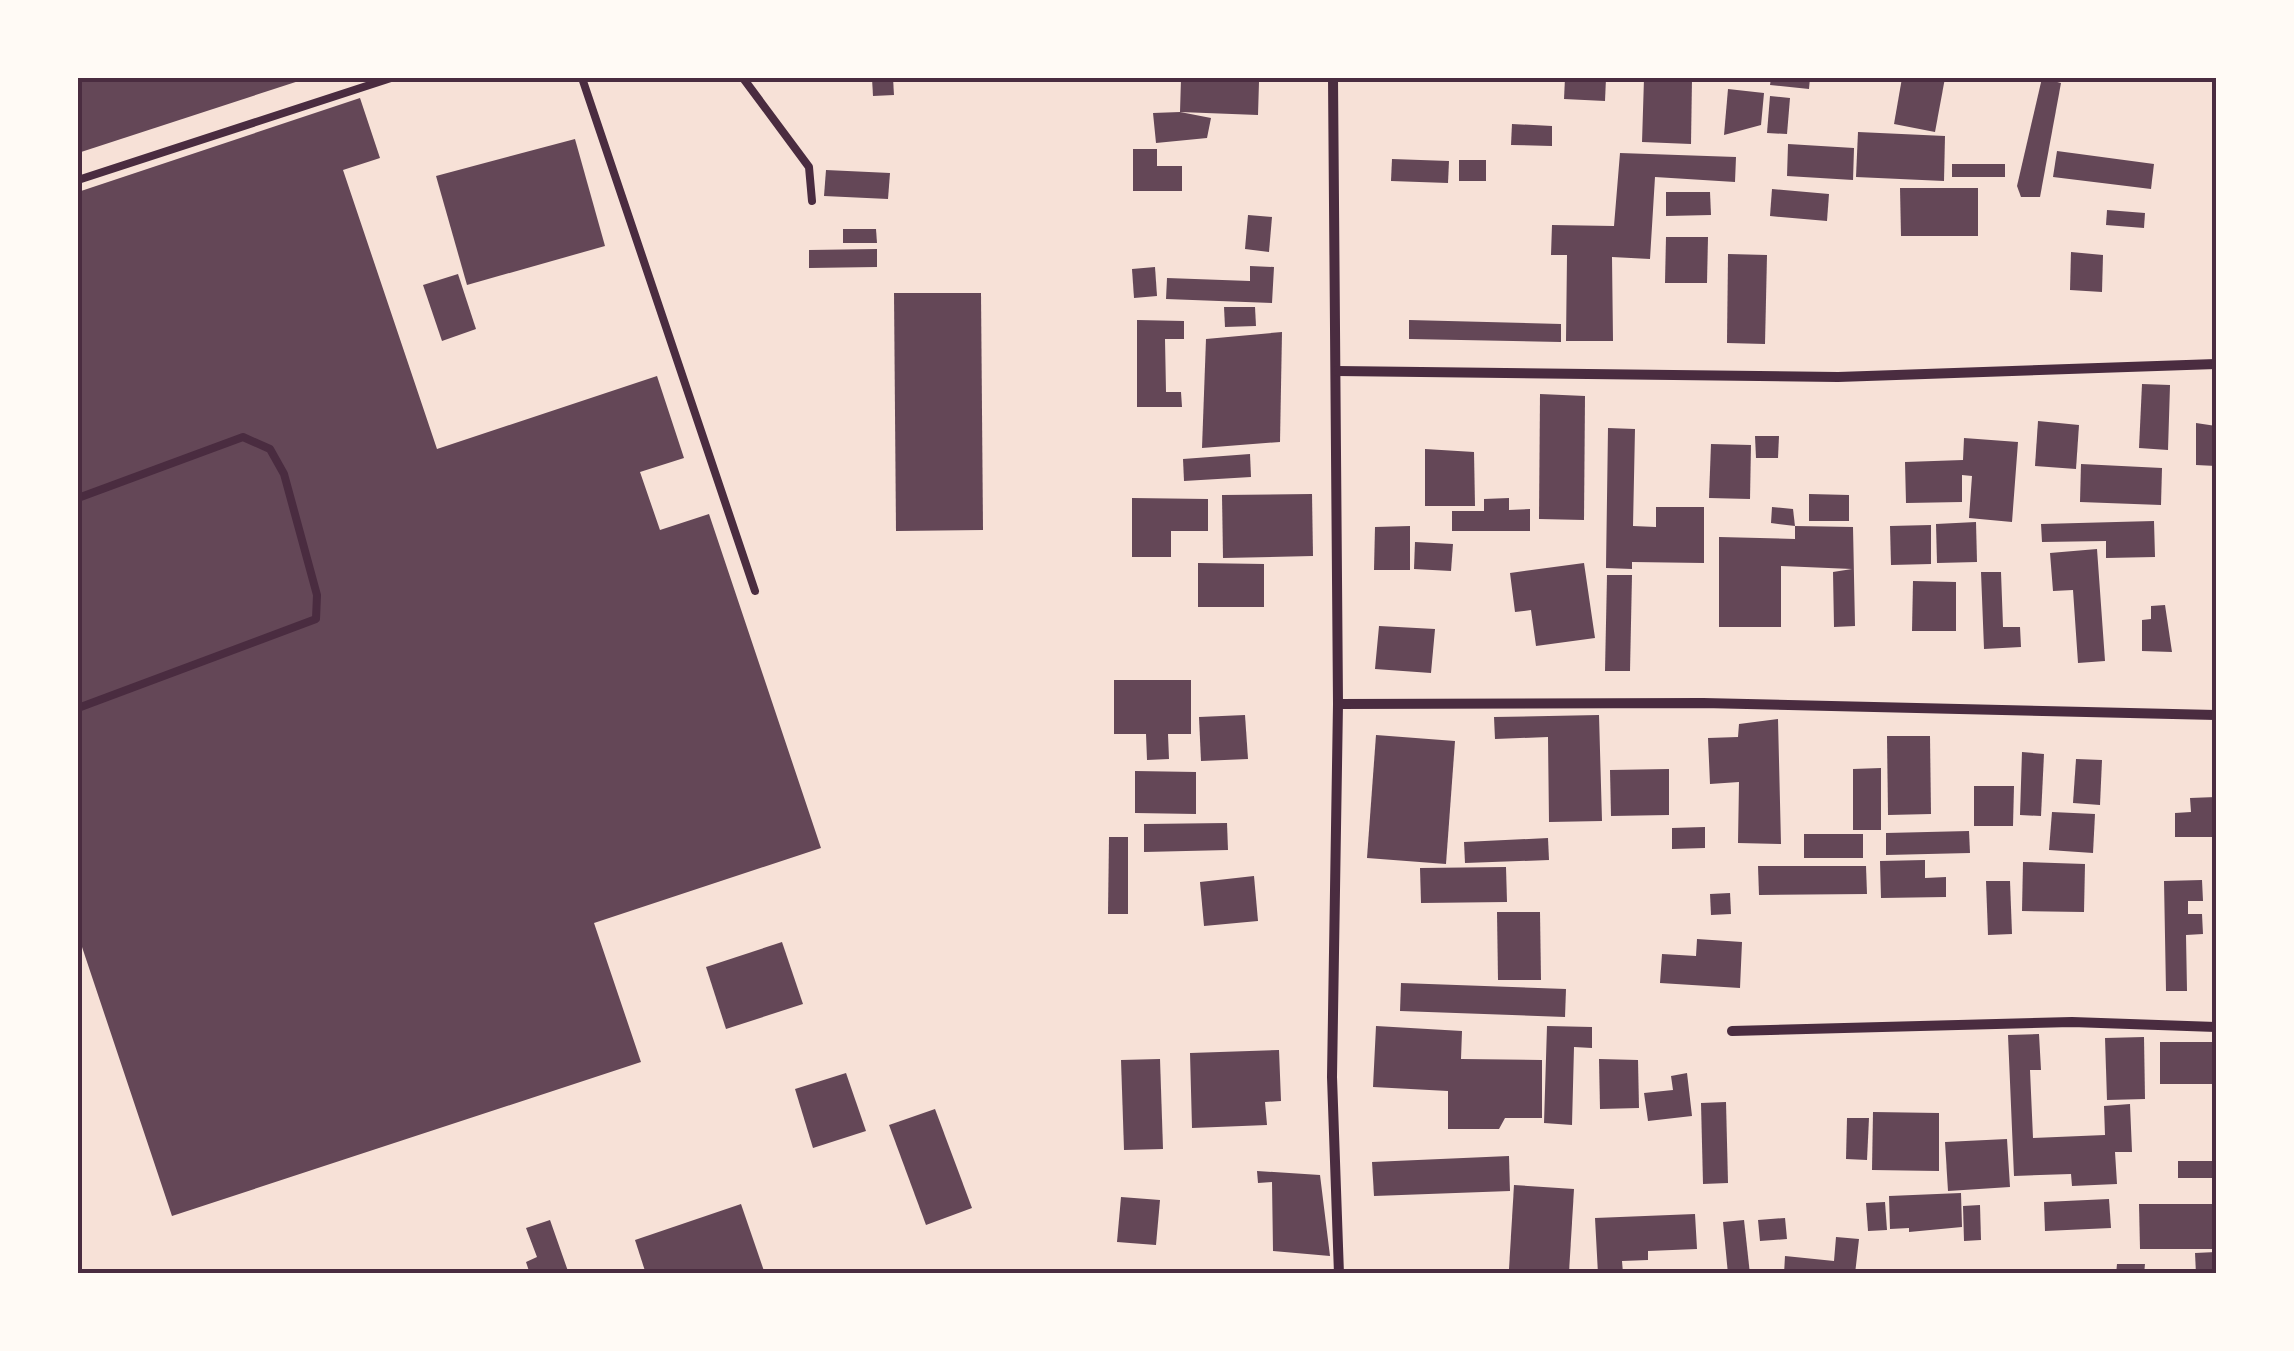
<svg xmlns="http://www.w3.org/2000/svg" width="2294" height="1351" font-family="'Fira Sans Condensed',sans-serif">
<rect width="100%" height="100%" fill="#f7e1d7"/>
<!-- building -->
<g fill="#644757">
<polygon points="78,78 308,78 78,153"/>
<polygon points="872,78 893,78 894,95 873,96"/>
<polygon points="1565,78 1606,78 1605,101 1564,99"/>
<polygon points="1644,78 1692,78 1691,144 1642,142"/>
<polygon points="1771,78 1810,78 1809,89 1770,85"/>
<polygon points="1902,78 1945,78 1935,132 1894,124"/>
<polygon points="2042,78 2061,83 2040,197 2021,197 2017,186"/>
<polygon points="1181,79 1259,82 1258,115 1180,112 1211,118 1207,138 1156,143 1153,113 1180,112"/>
<polygon points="1728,89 1764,93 1761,125 1724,135"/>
<polygon points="1770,96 1790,98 1787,134 1767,133"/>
<polygon points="360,98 380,158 343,170 437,449 657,376 684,458 640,472 660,530 709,514 821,848 594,923 641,1062 172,1216 78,935 78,192"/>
<polygon points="1512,124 1552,126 1552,146 1511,145"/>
<polygon points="1858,132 1945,136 1944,181 1856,177"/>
<polygon points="575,139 605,246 467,285 436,176"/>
<polygon points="1788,144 1854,148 1853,180 1787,176"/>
<polygon points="1133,149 1157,149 1157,166 1182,166 1182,191 1133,191"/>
<polygon points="2057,151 2154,164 2151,189 2053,177"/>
<polygon points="1620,153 1736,157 1735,182 1655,177 1650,259 1612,257 1613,341 1566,341 1567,255 1551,255 1552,225 1614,226"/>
<polygon points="1392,159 1449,161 1448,183 1391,181"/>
<rect x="1459" y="160" width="27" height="21"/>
<rect x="1952" y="164" width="53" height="13"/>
<polygon points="826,170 890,173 888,199 824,196"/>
<polygon points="1900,188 1978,188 1978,236 1901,236"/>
<polygon points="1772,189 1829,194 1827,221 1770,216"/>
<polygon points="1666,192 1710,192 1711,215 1666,216"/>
<polygon points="2107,210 2145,213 2144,228 2106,225"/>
<polygon points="1248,215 1272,217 1269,252 1245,249"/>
<polygon points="843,229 876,229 877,243 843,243"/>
<polygon points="1666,237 1708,237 1707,283 1665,283"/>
<polygon points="877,249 877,267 809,268 809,250"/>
<polygon points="2071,252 2103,255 2102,292 2070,290"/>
<polygon points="1728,254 1767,255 1765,344 1727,343"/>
<polygon points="1250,266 1274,267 1272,303 1166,299 1167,278 1250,281"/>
<polygon points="1155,267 1157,296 1134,298 1132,269"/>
<polygon points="458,274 476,329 442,341 423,285"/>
<polygon points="894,293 981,293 983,530 896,531"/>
<polygon points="1224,307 1255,307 1256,326 1225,327"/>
<polygon points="1137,320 1184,321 1184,339 1165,339 1166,392 1181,392 1182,407 1137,407"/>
<polygon points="1409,320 1561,324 1561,342 1409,339"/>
<polygon points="1282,332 1280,442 1202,448 1206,339"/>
<polygon points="2142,384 2170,385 2168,450 2139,448"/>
<polygon points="1540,394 1585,396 1584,520 1539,519"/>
<polygon points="2038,421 2079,425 2076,469 2035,466"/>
<polygon points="2196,423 2216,426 2216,466 2196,465"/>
<polygon points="1608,428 1635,429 1633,526 1656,527 1656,507 1704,507 1704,563 1632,562 1632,569 1606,568"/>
<polygon points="1755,436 1779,436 1778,458 1756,458"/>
<polygon points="1964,438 2018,442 2012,522 1969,518 1972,476 1962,475 1962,502 1906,503 1905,462 1963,460"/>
<polygon points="1711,444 1751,445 1750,499 1709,498"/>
<polygon points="1425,449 1474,452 1475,506 1425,506"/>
<polygon points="1250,454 1251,477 1184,481 1183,459"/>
<polygon points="2081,464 2162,468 2161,505 2080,502"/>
<polygon points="1312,494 1313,556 1223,558 1222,495"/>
<polygon points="1809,494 1849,495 1849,521 1809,521"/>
<polygon points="1132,498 1208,499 1208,531 1171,531 1171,557 1132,557"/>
<polygon points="1509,498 1509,510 1530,509 1530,531 1452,531 1452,511 1484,511 1484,499"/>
<polygon points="1772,507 1793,509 1795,526 1771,523"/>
<polygon points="2154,521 2155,557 2106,558 2106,541 2042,542 2041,524"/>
<polygon points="1976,522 1977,562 1937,563 1936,524"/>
<polygon points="1931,525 1931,564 1891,565 1890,526"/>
<polygon points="1410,526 1410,570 1374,570 1375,527"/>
<polygon points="1795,526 1853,527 1855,626 1834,627 1833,572 1852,569 1781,566 1781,627 1719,627 1719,537 1795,539"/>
<polygon points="1415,542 1453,544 1451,571 1414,569"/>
<polygon points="2097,549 2105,661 2078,663 2073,590 2053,591 2050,553"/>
<polygon points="1198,563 1264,564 1264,607 1198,607"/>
<polygon points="1584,563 1595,638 1536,646 1531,610 1515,612 1510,573"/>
<polygon points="1981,572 2001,572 2003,627 2020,627 2021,647 1984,649"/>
<polygon points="1607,575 1632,575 1630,671 1605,671"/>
<polygon points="1913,581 1956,582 1956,631 1912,631"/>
<polygon points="2165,605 2172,652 2142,651 2142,620 2151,619 2151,606"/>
<polygon points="1379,626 1435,629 1431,673 1375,669"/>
<polygon points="1114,680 1191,680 1191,734 1168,734 1169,759 1147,760 1146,734 1114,734"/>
<polygon points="1245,715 1248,759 1201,761 1199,717"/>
<polygon points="1599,715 1602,821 1549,822 1548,737 1495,739 1494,717"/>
<polygon points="1778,719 1781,844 1738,843 1739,782 1710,784 1708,738 1738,737 1739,724"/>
<polygon points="1376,735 1455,741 1446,864 1367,858"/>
<polygon points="1887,736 1930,736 1931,814 1888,815"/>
<polygon points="2022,752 2044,754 2041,816 2020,815"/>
<polygon points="2076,759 2102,760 2100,805 2073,803"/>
<polygon points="1881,768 1881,830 1853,830 1853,769"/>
<polygon points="1669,769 1669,815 1611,816 1610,770"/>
<polygon points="1135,771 1196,772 1196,814 1135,813"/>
<polygon points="1974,786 2014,786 2013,826 1974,826"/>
<polygon points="2216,797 2216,837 2175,837 2175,813 2191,812 2190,798"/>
<polygon points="2052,812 2095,814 2093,853 2049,850"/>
<polygon points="1227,823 1228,850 1144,852 1144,824"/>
<polygon points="1705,827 1705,848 1672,849 1672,828"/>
<polygon points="1969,831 1970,853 1886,855 1886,833"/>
<rect x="1804" y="834" width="59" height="24"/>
<polygon points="1109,837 1128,837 1128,914 1108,914"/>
<polygon points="1548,838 1549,860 1465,863 1464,842"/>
<polygon points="1925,860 1925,878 1946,877 1946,897 1881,898 1880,861"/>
<polygon points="2023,862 2085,864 2084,912 2022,911"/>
<polygon points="1758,866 1866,866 1867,894 1759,895"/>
<polygon points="1506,867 1507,902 1421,903 1420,868"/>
<polygon points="1254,876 1258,921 1204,926 1200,882"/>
<polygon points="2202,880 2203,901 2188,901 2188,914 2202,914 2203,934 2186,935 2187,991 2166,991 2164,881"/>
<polygon points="1986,881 2010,881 2012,934 1988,935"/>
<polygon points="1730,893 1731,914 1711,915 1710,894"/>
<polygon points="1497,912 1540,912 1541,980 1498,980"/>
<polygon points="1697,939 1742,942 1740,988 1660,983 1662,954 1696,956"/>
<polygon points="782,942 803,1004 726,1029 706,967"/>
<polygon points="1401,983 1566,989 1565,1017 1400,1011"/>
<polygon points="1376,1026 1462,1031 1461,1059 1542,1060 1542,1118 1505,1118 1499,1129 1448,1129 1448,1091 1373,1087"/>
<polygon points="1547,1026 1592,1027 1592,1048 1574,1047 1572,1125 1544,1123"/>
<polygon points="2039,1034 2041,1070 2030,1070 2033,1138 2105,1135 2104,1106 2130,1104 2132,1152 2115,1152 2117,1184 2072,1186 2071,1174 2014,1176 2008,1035"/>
<polygon points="2144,1037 2145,1099 2107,1100 2105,1038"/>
<polygon points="2160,1042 2216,1042 2215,1084 2160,1084"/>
<polygon points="1279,1050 1281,1101 1265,1102 1267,1125 1192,1128 1190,1053"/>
<polygon points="1160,1059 1163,1149 1124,1150 1121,1060"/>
<polygon points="1599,1059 1638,1060 1639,1108 1600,1109"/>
<polygon points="846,1073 866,1131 813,1148 795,1089"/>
<polygon points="1687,1073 1692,1116 1648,1121 1644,1093 1673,1090 1671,1076"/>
<polygon points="1726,1102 1728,1183 1703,1184 1701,1103"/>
<polygon points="935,1109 972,1208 926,1225 889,1125"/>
<polygon points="1873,1112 1939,1113 1939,1171 1872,1170"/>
<polygon points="1847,1118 1869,1118 1867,1160 1846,1159"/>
<polygon points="2007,1139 2010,1187 1948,1191 1945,1142"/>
<polygon points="1509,1156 1510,1191 1374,1196 1372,1162"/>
<rect x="2178" y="1161" width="38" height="17"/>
<polygon points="1257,1171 1320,1175 1330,1256 1273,1251 1272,1182 1258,1183"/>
<polygon points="1514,1185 1574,1189 1569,1273 1509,1269"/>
<polygon points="1961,1193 1962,1227 1909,1232 1909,1228 1890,1229 1889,1196"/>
<polygon points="1121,1197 1160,1200 1156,1245 1117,1242"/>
<polygon points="2109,1199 2111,1228 2045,1231 2044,1202"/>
<polygon points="1885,1202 1887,1230 1868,1231 1866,1203"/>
<polygon points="741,1204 765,1274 646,1274 635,1240"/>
<polygon points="2139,1204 2216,1204 2216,1249 2140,1249"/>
<polygon points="1980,1205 1981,1240 1964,1241 1963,1206"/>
<polygon points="1695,1214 1697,1249 1648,1251 1648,1260 1622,1261 1623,1273 1598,1274 1595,1218"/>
<polygon points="1785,1218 1787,1239 1760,1241 1758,1220"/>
<polygon points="550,1220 569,1274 530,1274 526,1262 537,1257 526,1228"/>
<polygon points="1744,1220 1750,1274 1728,1274 1723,1222"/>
<polygon points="1836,1237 1859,1239 1855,1274 1784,1274 1785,1256 1834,1261"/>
<polygon points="2216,1252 2216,1274 2196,1274 2195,1253"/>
<polygon points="2117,1264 2145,1264 2144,1274 2116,1274"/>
</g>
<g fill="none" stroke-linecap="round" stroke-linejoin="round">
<!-- service -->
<g stroke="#4a2c40" stroke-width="8">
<polyline points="582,78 755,591"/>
<polyline points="743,78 809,167 812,201"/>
<polyline points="78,180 391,78"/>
<polyline points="78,498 243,437 270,449 284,474 317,595 316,619 78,708"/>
</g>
<!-- minor -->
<g stroke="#4a2c40" stroke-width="10">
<polyline points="1333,78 1338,704 1332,1077 1339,1274"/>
<polyline points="1337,371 1838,377 2216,364"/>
<polyline points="1338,704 1703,703 2216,715"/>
<polyline points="1732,1031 2072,1022 2216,1027"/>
</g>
</g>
<!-- border -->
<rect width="2294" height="1351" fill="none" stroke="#fffaf5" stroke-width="160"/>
<rect x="80" y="80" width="2134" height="1191" fill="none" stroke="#4a2c40" stroke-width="4"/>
</svg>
